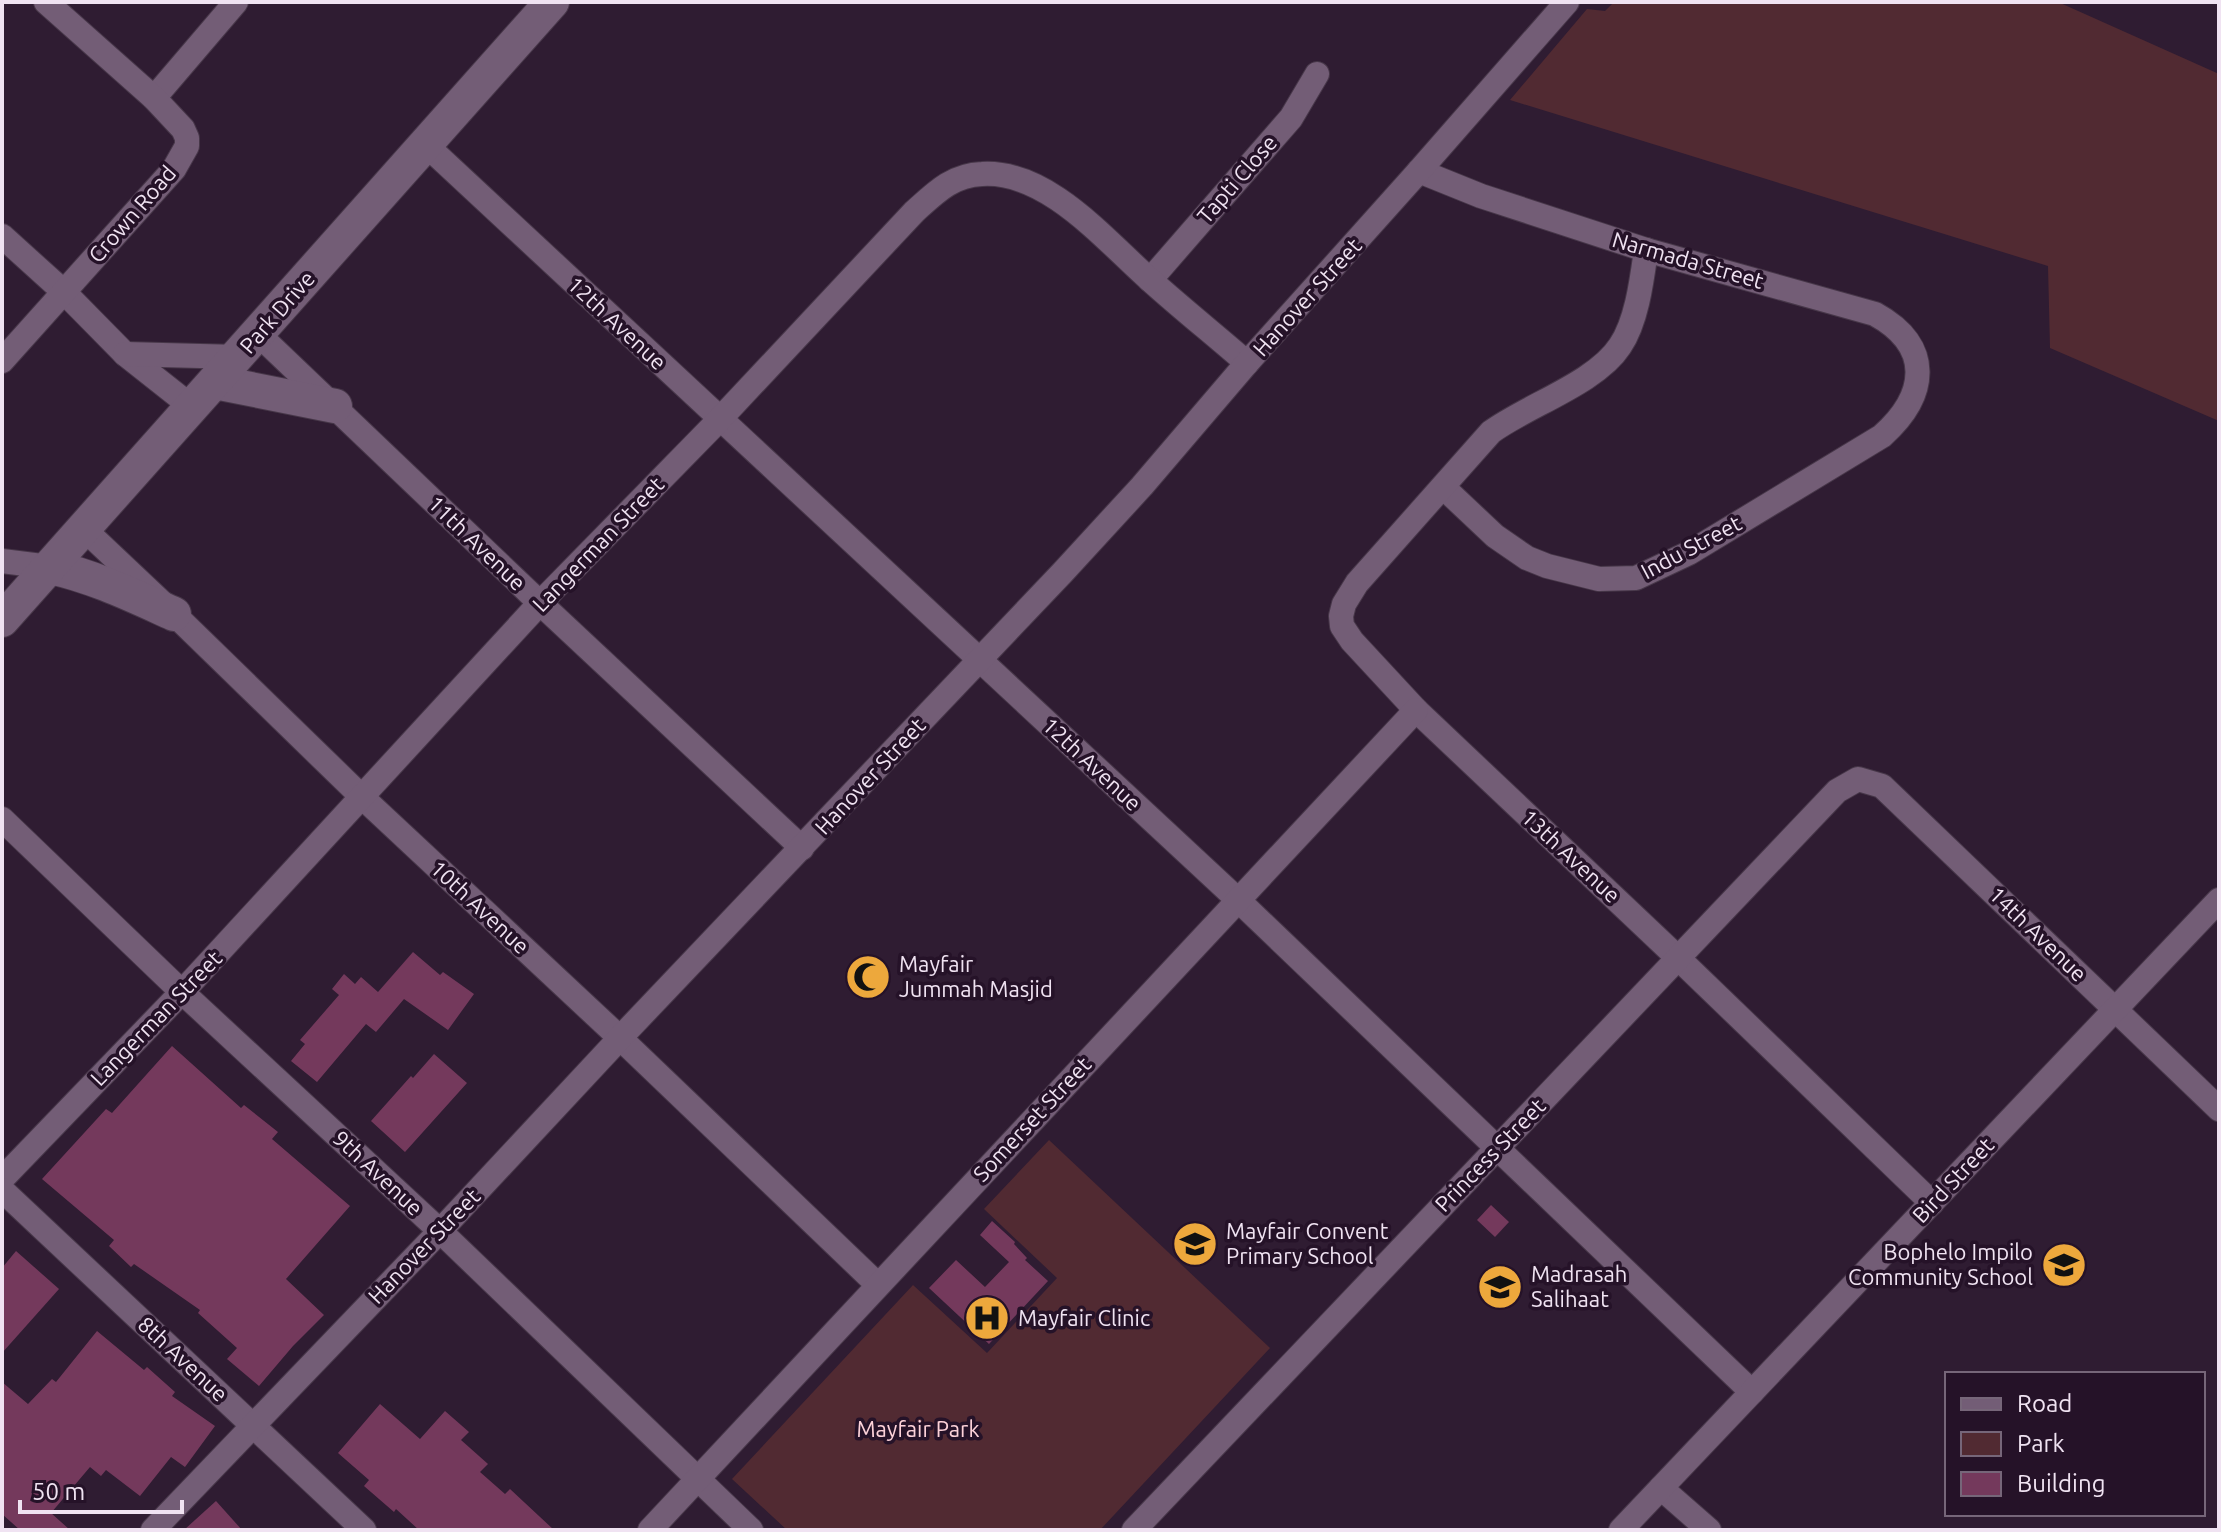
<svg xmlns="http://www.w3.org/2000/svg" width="2221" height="1532" font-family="Ubuntu,sans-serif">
<rect width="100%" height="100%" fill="#2f1c32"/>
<!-- green -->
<g fill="#512a32">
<polygon points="1614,2 2058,2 2219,74 2219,421 2050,348 2048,266 1510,100 1587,9 1605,11"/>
<polygon points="1049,1140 1270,1348 1100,1530 787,1530 732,1479 913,1285 987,1353 1057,1278 984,1209"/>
</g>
<!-- building -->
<g fill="#74395c">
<polygon points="413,952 440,975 443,972 474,994 448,1030 404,999 376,1032 366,1024 317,1082 291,1061 305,1044 300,1040 339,995 332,989 344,974 355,984 361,977 378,992"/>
<polygon points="172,1046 241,1108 244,1105 278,1132 272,1139 350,1206 286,1279 324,1315 293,1346 259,1386 227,1359 237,1348 198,1313 200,1310 134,1264 131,1267 109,1246 114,1240 42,1179 106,1109 112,1113"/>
<polygon points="434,1054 467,1083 405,1152 371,1121 411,1076 413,1078"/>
<polygon points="1491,1205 1509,1222 1495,1237 1477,1220"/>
<polygon points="992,1221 1015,1242 1014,1244 1027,1258 1025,1260 1048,1281 989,1344 929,1288 956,1260 985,1287 1009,1262 980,1235"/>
<polygon points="16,1251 59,1289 2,1353 2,1268"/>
<polygon points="97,1331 144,1370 147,1367 175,1392 172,1396 215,1426 185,1467 171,1457 140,1496 106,1470 101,1476 90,1467 51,1513 70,1530 20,1530 2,1514 2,1382 28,1404 52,1379 56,1382"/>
<polygon points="380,1404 420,1439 445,1411 469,1432 461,1440 488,1464 480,1472 505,1494 510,1489 554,1530 419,1530 396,1509 394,1512 364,1486 369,1480 338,1453"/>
<polygon points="216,1501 242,1530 184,1530"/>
</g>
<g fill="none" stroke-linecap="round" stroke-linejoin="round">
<!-- street casing -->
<g stroke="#473749" stroke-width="26">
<g id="street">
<polyline points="154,98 236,2"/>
<polyline points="425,144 1237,899 1752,1392"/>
<path d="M1419,171L1481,196L1646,250L1875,314C1933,346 1928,395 1882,436L1689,553L1636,578L1599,579L1547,566L1527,558L1495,536L1443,487"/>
<polyline points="2,236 64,292 125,354 192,407"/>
<path d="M1646,250C1642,279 1637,321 1620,346C1596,383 1528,405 1491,432L1357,583L1344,604L1341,616L1342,626L1352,641L1416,710L1677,957L1932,1203"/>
<polyline points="1150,280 1291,118 1317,74"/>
<polyline points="258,334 540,603 802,848"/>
<polyline points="125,354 238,357"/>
<polyline points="2,361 174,169 187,146 187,138 183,129 154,98 46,2"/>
<polyline points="84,529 174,614 362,797 620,1038 877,1284"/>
<polyline points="2,561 50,567"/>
<polyline points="2,819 182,992 440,1231 751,1530"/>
<path d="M2,1179L182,992L540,603L720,419L914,212C935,193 952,175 982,174C1047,170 1104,239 1149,279C1181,308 1215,335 1247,363"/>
<polyline points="2,1190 364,1530"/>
<polyline points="1661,1488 1709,1530"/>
<polyline points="153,1530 440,1231 620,1038 1063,572 1142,486 1247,363 1419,171 1567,2"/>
<polyline points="650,1530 1416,710"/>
<polyline points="1134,1530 1837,791 1858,779 1882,786 2219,1109"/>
<polyline points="1621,1530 2219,900"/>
</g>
</g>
<!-- secondary casing -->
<g stroke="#473749" stroke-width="36">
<g id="secondary">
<polyline points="215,382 335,406"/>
<path d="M50,567C93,576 134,596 174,614"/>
<polyline points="2,620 552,2"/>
</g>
</g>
<!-- street -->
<use href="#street" stroke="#735d76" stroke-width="24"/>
<!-- secondary -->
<use href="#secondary" stroke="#735d76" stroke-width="34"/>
</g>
<!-- icons -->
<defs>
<g id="mosque-disc" transform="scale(2.3)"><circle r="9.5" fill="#eda83c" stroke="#251228"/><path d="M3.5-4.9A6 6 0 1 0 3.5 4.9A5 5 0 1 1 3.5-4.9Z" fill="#111"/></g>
<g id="school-disc" transform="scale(2.3)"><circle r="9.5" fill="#eda83c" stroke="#251228"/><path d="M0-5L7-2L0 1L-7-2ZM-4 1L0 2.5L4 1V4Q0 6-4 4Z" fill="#111"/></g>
<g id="hospital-disc" transform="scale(2.3)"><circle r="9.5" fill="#eda83c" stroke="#251228"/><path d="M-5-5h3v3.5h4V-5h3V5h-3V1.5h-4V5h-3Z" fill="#111"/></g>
</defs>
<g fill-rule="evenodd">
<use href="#mosque-disc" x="868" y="977"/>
<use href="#school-disc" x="1195" y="1244"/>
<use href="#school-disc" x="2064" y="1265"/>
<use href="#school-disc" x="1500" y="1287"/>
<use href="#hospital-disc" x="987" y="1318"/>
</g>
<g text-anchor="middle" stroke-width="7" stroke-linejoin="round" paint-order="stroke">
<!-- street labels -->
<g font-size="22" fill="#f0e3f2" stroke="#251228">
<text transform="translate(1237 179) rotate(-49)" y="8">Tapti Close</text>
<text transform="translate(132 214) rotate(-49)" y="8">Crown Road</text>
<text transform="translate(1688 260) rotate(16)" y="8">Narmada Street</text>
<text transform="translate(1307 297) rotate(-48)" y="8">Hanover Street</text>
<text transform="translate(277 312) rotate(-49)" y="8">Park Drive</text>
<text transform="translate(617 323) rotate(43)" y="8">12th Avenue</text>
<text transform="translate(477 543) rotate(44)" y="8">11th Avenue</text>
<text transform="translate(598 544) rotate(-46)" y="8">Langerman Street</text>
<text transform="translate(1691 547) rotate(-28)" y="8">Indu Street</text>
<text transform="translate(1092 764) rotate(43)" y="8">12th Avenue</text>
<text transform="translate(870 776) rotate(-47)" y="8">Hanover Street</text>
<text transform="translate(1571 856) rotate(43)" y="8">13th Avenue</text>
<text transform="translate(480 907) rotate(43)" y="8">10th Avenue</text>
<text transform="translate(2038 934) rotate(44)" y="8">14th Avenue</text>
<text transform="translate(156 1018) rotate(-46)" y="8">Langerman Street</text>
<text transform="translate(1032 1119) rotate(-47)" y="8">Somerset Street</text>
<text transform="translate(1490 1155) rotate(-46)" y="8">Princess Street</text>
<text transform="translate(378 1173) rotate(43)" y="8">9th Avenue</text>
<text transform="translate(1953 1180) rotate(-47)" y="8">Bird Street</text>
<text transform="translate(424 1246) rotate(-46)" y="8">Hanover Street</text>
<text transform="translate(183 1359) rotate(43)" y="8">8th Avenue</text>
</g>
<!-- poi labels -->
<g font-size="22" fill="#f0e3f2" stroke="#251228" text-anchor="start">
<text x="899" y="972">Mayfair<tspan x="899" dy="25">Jummah Masjid</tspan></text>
<text x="1226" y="1239">Mayfair Convent<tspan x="1226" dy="25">Primary School</tspan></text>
<text x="2033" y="1260" text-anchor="end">Bophelo Impilo<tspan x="2033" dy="25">Community School</tspan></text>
<text x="1531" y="1282">Madrasah<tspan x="1531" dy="25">Salihaat</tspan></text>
<text x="1018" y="1326">Mayfair Clinic</text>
</g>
<!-- park labels -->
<g font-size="22" fill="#fdd2d9" stroke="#251228">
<text x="918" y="1437">Mayfair Park</text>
</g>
</g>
<!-- border -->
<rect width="2221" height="1532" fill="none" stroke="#f0e3f2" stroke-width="8"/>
<!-- legend -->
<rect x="1945" y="1372" width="260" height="144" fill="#251228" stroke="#766679" stroke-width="2"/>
<rect x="1961" y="1398" width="40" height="12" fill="#735d76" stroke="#766679" stroke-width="2"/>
<text x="2017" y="1412" font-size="24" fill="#f0e3f2">Road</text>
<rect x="1961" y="1432" width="40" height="24" fill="#512a32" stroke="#766679" stroke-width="2"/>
<text x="2017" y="1452" font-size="24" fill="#f0e3f2">Park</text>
<rect x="1961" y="1472" width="40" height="24" fill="#74395c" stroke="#766679" stroke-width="2"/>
<text x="2017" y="1492" font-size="24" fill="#f0e3f2">Building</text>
<!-- scale -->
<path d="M20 1500v12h162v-12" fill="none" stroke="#f0e3f2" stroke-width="4"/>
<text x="32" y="1500" font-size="24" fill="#f0e3f2" stroke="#251228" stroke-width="6" paint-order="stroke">50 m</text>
</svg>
